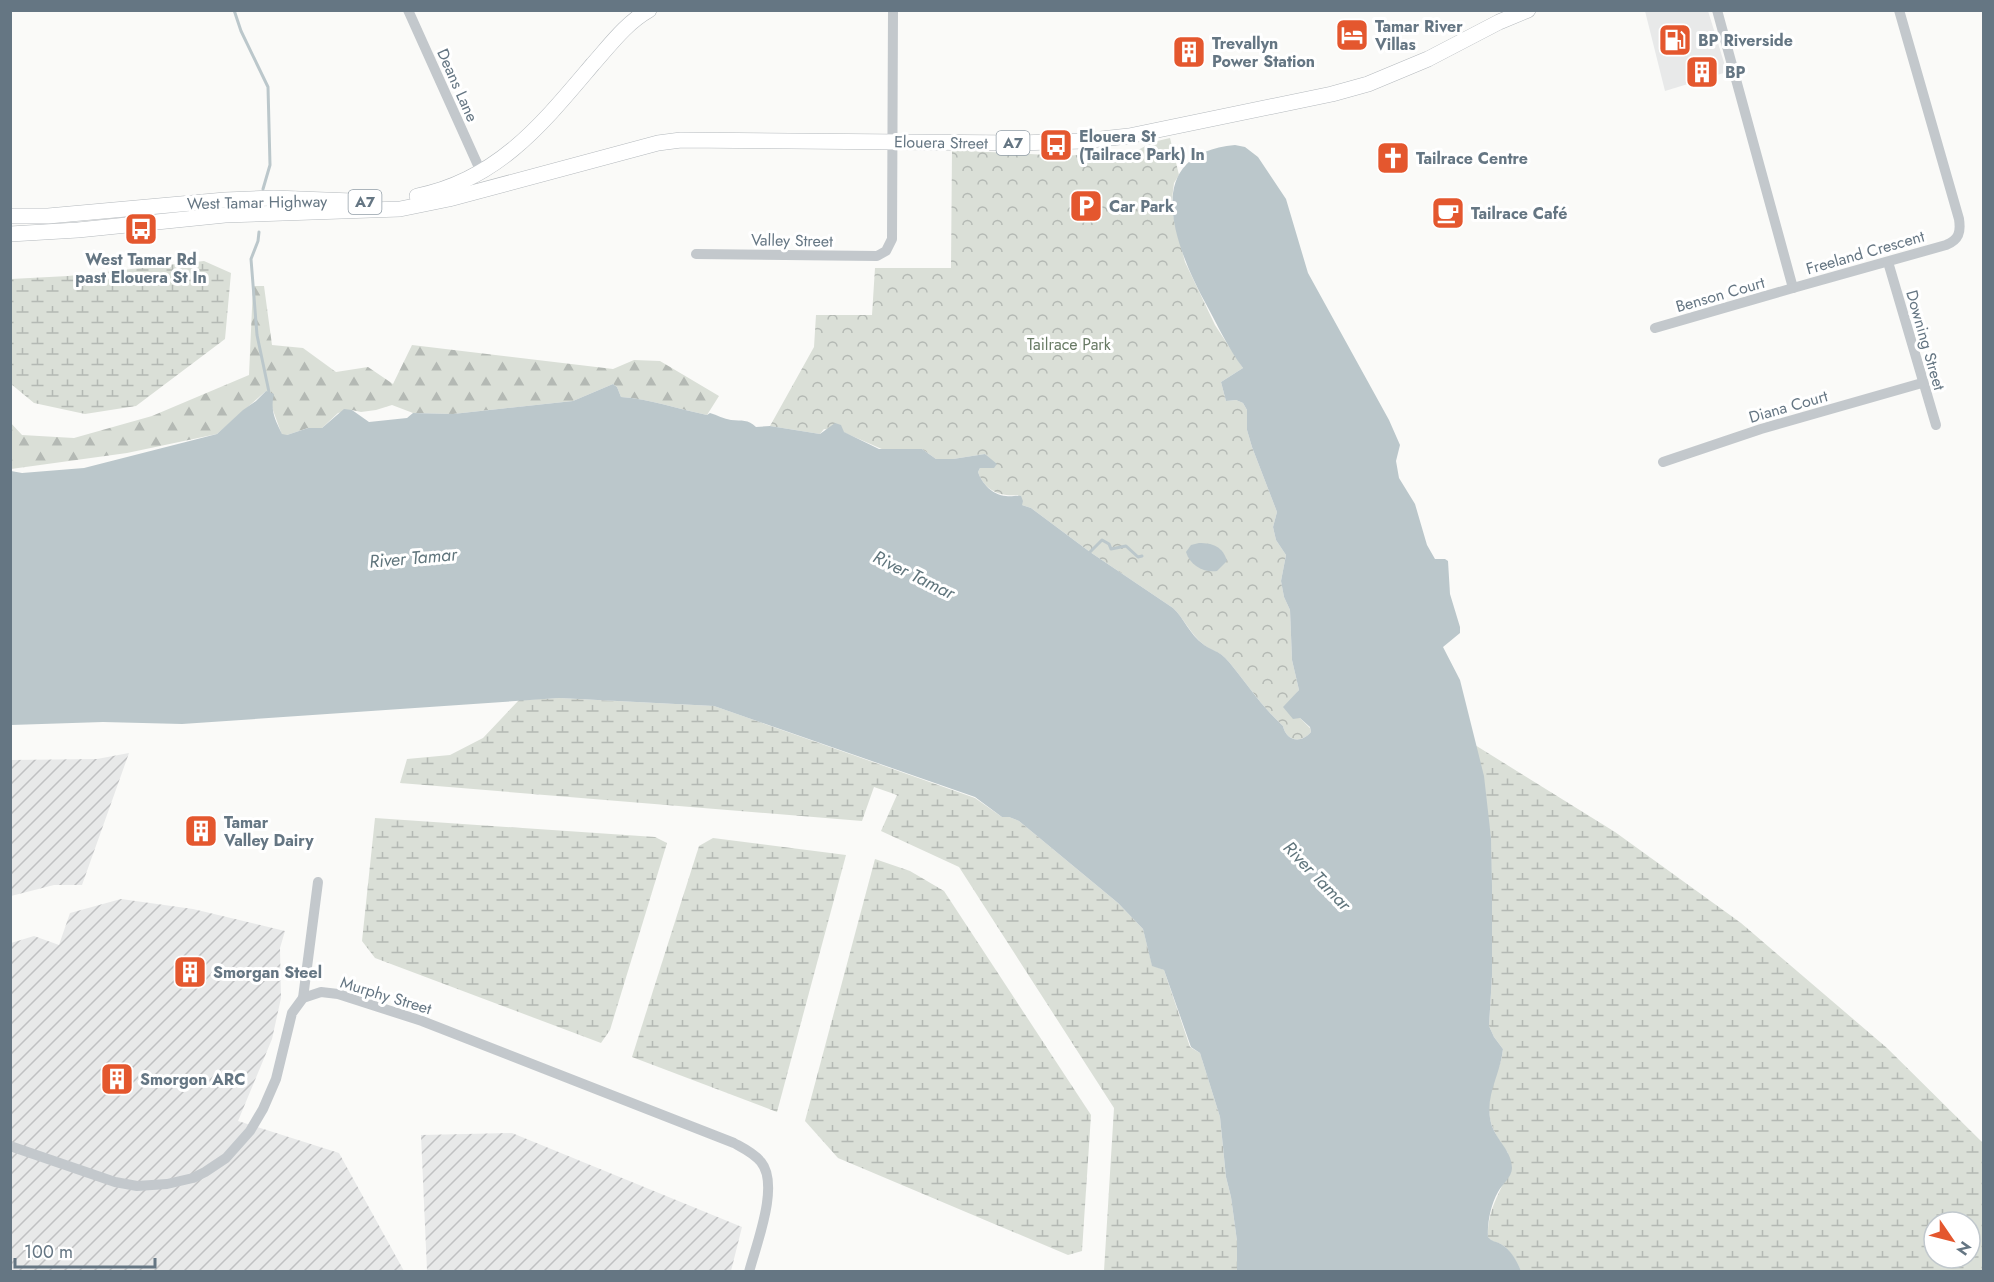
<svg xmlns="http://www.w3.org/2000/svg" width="1994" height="1282" font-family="Jost,sans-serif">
<defs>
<pattern id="industrial-furrows" width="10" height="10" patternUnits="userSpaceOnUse" patternTransform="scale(1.5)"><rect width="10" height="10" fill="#e8e9e9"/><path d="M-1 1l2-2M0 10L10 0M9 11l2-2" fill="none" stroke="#c0c1c2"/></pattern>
<pattern id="forest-firs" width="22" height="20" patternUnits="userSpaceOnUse" patternTransform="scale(1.5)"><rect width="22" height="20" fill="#dadfd7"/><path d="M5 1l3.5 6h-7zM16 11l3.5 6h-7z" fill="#b4b9b4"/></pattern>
<pattern id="wetland-marsh" width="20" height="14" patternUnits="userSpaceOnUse" patternTransform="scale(1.5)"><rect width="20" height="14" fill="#dadfd7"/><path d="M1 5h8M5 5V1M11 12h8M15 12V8" fill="none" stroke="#b4b9b4"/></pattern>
<pattern id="park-crowns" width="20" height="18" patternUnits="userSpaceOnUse" patternTransform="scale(1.5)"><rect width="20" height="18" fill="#dadfd7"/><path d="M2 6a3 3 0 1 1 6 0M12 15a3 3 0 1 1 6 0" fill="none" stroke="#b4b9b4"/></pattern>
</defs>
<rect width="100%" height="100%" fill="#fafaf8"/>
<!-- built -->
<polygon fill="#e8e9e9" points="1645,11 1708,11 1727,72 1665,91"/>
<!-- industrial -->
<g fill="url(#industrial-furrows)">
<polygon points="129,753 82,885 54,885 11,896 11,760 97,759"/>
<polygon points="121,899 193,909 285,931 280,948 281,998 272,1039 238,1121 339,1153 404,1271 11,1272 11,943 34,936 59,945 70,913"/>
<polygon points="512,1133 742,1227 731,1271 427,1271 421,1135"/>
</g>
<!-- forest -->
<path fill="url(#forest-firs)" d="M253,286H264L272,345L303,348L336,372L368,367L393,384L412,345L613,369L634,360L660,361L719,396L707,415C678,409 650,399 621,397L617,387L613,384L573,401L453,414L413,413L392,405L376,410L361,412L352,410L338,413L322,428H308L287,435H282L266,391L217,434L127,453L11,469L10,422L22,435L74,438L152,416L249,375Z"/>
<!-- wetland -->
<g fill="url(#wetland-marsh)" fill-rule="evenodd">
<polygon points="204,261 231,273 225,339 136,406 85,414 34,403 11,384 11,279 68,276"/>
<polygon points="559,698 714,706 975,798 1002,817 1009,817 1019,821 1118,903 1143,929 1152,965 1164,970 1190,1047 1200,1053 1220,1117 1226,1177 1231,1197 1237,1241 1237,1271 1104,1271 1114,1108 959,867 881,831 897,795 874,787 862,821 400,783 407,759 450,755 483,738 519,700"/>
<path d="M1475,745L1615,832L1741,923L1887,1048L1983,1143V1271H1521C1516,1261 1511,1250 1501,1244C1496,1242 1492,1242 1488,1237C1487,1219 1494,1202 1502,1186C1506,1177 1506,1163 1508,1153C1486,1124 1484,1107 1497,1072C1500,1064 1502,1058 1503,1049L1494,1037L1489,1026L1492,976L1491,838ZM1934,1222H1970V1258H1934Z"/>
<polygon points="375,818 655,837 667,843 610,1030 601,1043 375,958 362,941"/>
<polygon points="713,838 846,855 777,1112 632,1057 699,846"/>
<polygon points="875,859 910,871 944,891 1091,1115 1082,1251 1068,1255 838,1158 805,1121"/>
</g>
<!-- park -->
<path fill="url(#park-crowns)" d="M1170,138L1179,175L1174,183L1171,207L1185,262L1215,325L1243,368L1221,382L1226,401L1236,400L1243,403L1247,410V430L1252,447L1277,512L1273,527L1276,540L1286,555L1281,581L1284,597L1290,610L1292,660L1299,690L1294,696L1300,718L1310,728L1311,732C1301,744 1286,741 1283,726C1262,707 1247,684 1229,662C1218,649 1212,652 1203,644C1190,634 1184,618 1173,608L1090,552L1031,508L1022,505L1018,495C1000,497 984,490 978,472L980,468H993L996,465L985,454L953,459H936L922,449L884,450L843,432L824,429L820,434L770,426L814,347L816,315H872L875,268H951L952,150L1066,156L1138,150L1153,142Z"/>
<!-- water -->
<g fill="#bbc7cb">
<path d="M1235,145L1245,147L1258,157L1286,199L1308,273L1389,420L1400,445L1396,461L1399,478L1415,504L1427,545L1435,559H1445L1448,561L1450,594L1460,627V633L1443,647L1460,680L1484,776L1491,838L1492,886V976L1489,1026L1494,1037L1503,1049C1501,1072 1486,1094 1490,1118C1493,1139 1512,1149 1512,1168C1512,1177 1502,1184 1498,1192C1491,1204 1487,1223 1488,1237C1492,1242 1495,1241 1501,1244C1511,1250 1517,1261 1521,1271H1237V1241L1231,1197L1226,1177L1220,1117L1200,1053L1191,1047L1164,970L1152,966L1143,929L1118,903L1019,821L1009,817H1002L975,797L714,706L559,698L182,724L103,722L11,725V471L22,473L84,468L217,434L243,410L256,401L266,391L274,394C270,410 275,420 282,434L287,435L308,428H322L344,409L352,410L369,422L407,418L413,413L453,414L573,401L613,384L617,387L621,397C650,399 678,409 707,415L710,413C717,415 724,419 731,420C742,421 748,419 756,427L770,426L820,434L835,423L841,425L844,432L879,449H922L936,459H953L985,454L997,464L994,468H980L978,472C982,484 993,495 1006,496C1012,497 1016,495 1021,496L1023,501L1022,505L1031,508L1090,552L1173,608C1184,618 1190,635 1203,644C1213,652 1218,649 1229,662C1247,684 1262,707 1283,726C1286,741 1301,744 1311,732L1310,727L1300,718L1293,719L1283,707L1299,690L1292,660L1290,610L1284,597L1281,581L1286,555L1276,540L1273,527L1277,512L1252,447L1247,430V410L1243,403L1236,400L1226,401L1221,382L1243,368C1228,348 1218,326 1206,304C1175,247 1138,154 1235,145Z"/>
<path d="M1199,543C1213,543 1223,547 1227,561L1217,571C1203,573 1190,565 1186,552L1191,545Z"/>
</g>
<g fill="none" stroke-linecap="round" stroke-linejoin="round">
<!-- stream -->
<g stroke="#bbc7cb" stroke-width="3">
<polyline points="234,10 241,31 268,87 270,165 263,189"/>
<polyline points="259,232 258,241 251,259 257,335 269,392"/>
<polyline points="1090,552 1102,540 1109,544 1111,549 1126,546 1138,557 1142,556"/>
</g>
<!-- highway casing -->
<g stroke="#b4b9bd" stroke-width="16">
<g id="highway">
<path d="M417,196C498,180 543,123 593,64C610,45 626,23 649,10"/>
<polyline points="10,216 48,216 225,200 274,198 352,201"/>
<polyline points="10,234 78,230 225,215 400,209 449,199 658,143 681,140 1019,143 1082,141 1129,136 1332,94 1368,84 1428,59 1499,22 1528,10"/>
</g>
</g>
<!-- minor -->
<g stroke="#c3c8cc" stroke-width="10">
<polyline points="408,10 481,172"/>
<path d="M1717,10L1793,288L1946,245C1959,240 1961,232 1959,219L1899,10"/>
<polyline points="696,254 877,256 886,251 892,239 893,10"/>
<polyline points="1888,262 1936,425"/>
<polyline points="1655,328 1793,288"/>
<polyline points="1663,462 1761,429 1922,383"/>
<polyline points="303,998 318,882"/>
<path d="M10,1146L115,1182L137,1186L167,1184L193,1178L205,1172L226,1158L250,1131L263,1109L276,1079L292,1013L303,998L321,992L338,994L422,1021L734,1143C743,1148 754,1153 761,1162C780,1185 756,1245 749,1272"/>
</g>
<!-- highway -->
<use href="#highway" stroke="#fff" stroke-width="15"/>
</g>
<!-- icons -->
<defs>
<g id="hotel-square" transform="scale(1.725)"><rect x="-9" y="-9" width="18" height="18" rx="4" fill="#e4572e" stroke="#fff"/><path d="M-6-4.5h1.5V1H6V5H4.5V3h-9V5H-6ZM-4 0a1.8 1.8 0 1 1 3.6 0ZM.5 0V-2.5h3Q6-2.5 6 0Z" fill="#fff"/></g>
<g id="fuel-square" transform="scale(1.725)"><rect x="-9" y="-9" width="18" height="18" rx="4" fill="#e4572e" stroke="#fff"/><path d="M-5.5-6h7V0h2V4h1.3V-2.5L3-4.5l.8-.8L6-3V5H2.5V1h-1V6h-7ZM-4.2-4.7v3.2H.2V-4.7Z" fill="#fff"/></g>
<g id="building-square" transform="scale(1.725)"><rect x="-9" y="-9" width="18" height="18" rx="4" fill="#e4572e" stroke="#fff"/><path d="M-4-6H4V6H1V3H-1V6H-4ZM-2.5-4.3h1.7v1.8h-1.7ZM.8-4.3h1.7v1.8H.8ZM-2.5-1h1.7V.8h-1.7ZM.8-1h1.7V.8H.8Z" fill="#fff"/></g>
<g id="bus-square" transform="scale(1.725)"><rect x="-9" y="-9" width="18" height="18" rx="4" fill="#e4572e" stroke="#fff"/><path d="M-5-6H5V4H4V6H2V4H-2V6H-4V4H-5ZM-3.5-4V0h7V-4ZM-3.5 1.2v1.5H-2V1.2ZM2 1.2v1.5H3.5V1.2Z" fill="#fff"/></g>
<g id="church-square" transform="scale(1.725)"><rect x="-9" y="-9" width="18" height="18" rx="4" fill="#e4572e" stroke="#fff"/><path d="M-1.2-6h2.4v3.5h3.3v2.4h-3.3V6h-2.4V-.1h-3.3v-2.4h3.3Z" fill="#fff"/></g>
<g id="parking-square" transform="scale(1.725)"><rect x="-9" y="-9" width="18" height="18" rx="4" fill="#e4572e" stroke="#fff"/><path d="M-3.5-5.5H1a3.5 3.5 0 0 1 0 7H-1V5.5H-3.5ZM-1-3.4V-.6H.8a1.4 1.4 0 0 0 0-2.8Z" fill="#fff"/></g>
<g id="cafe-square" transform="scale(1.725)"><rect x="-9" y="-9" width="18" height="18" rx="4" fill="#e4572e" stroke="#fff"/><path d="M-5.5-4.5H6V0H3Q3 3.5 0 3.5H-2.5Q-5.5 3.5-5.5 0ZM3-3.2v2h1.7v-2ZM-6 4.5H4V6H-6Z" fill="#fff"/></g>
</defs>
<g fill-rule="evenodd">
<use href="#hotel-square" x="1352" y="35"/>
<use href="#fuel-square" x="1675" y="40"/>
<use href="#building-square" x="1189" y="52"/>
<use href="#building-square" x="1702" y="72"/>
<use href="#bus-square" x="1056" y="145"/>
<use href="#church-square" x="1393" y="158"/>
<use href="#parking-square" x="1086" y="206"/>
<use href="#cafe-square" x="1448" y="213"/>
<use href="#bus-square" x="141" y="229"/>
<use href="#building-square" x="201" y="831"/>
<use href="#building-square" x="190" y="972"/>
<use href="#building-square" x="117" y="1079"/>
</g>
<g text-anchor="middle" stroke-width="6" stroke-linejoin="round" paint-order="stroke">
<!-- shield labels -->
<g fill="#fff" stroke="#939fa8" stroke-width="1.5">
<rect x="996.5" y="131" width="33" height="24" rx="4.5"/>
<rect x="348.5" y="190" width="33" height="24" rx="4.5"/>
</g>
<g font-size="15" font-weight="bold" fill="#657683">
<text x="1013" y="148">A7</text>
<text x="365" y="207">A7</text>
</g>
<!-- poi labels -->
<g font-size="16" font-weight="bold" fill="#657683" stroke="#fff" text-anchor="start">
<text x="1375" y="32">Tamar River<tspan x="1375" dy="18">Villas</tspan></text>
<text x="1698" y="46">BP Riverside</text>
<text x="1212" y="49">Trevallyn<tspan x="1212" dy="18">Power Station</tspan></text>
<text x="1725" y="78">BP</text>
<text x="1079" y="142">Elouera St<tspan x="1079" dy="18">(Tailrace Park) In</tspan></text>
<text x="1416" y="164">Tailrace Centre</text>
<text x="1109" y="212">Car Park</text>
<text x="1471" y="219">Tailrace Café</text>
<text x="141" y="265" text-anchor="middle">West Tamar Rd<tspan x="141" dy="18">past Elouera St In</tspan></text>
<text x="224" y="828">Tamar<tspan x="224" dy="18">Valley Dairy</tspan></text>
<text x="213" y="978">Smorgan Steel</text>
<text x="140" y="1085">Smorgon ARC</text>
</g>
<!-- street labels -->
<g font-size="16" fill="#657683" stroke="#fff">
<text transform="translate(458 85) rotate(66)" y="6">Deans Lane</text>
<text transform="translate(941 142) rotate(1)" y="6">Elouera Street</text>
<text transform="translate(257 202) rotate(-1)" y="6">West Tamar Highway</text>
<text transform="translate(792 240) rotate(1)" y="6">Valley Street</text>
<text transform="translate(1865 252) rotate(-16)" y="6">Freeland Crescent</text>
<text transform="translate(1720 294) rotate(-16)" y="6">Benson Court</text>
<text transform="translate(1926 340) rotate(74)" y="6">Downing Street</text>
<text transform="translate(1788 406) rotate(-16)" y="6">Diana Court</text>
<text transform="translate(386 995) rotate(17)" y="6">Murphy Street</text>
</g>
<!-- park labels -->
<g font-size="16" fill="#687a64" stroke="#fff">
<text x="1069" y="350">Tailrace Park</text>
</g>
<!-- water labels -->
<g font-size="18" font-style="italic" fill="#60757c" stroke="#fff">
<text transform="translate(413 558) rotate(-5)" y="6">River Tamar</text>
<text transform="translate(914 575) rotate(26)" y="6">River Tamar</text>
<text transform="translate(1317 876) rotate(46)" y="6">River Tamar</text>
</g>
</g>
<!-- border -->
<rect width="1994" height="1282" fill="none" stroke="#657683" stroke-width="24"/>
<!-- north arrow -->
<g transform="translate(1952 1240) rotate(125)"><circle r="28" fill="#ffffff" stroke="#c1c8cd" stroke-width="1.5"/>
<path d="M0-4.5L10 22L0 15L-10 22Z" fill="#e4572e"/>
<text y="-9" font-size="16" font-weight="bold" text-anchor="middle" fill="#657683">N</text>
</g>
<!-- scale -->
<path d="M15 1258v9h140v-9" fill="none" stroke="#657683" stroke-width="3"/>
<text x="24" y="1258" font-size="18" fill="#657683" stroke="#ffffff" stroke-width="4.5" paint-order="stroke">100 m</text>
</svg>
